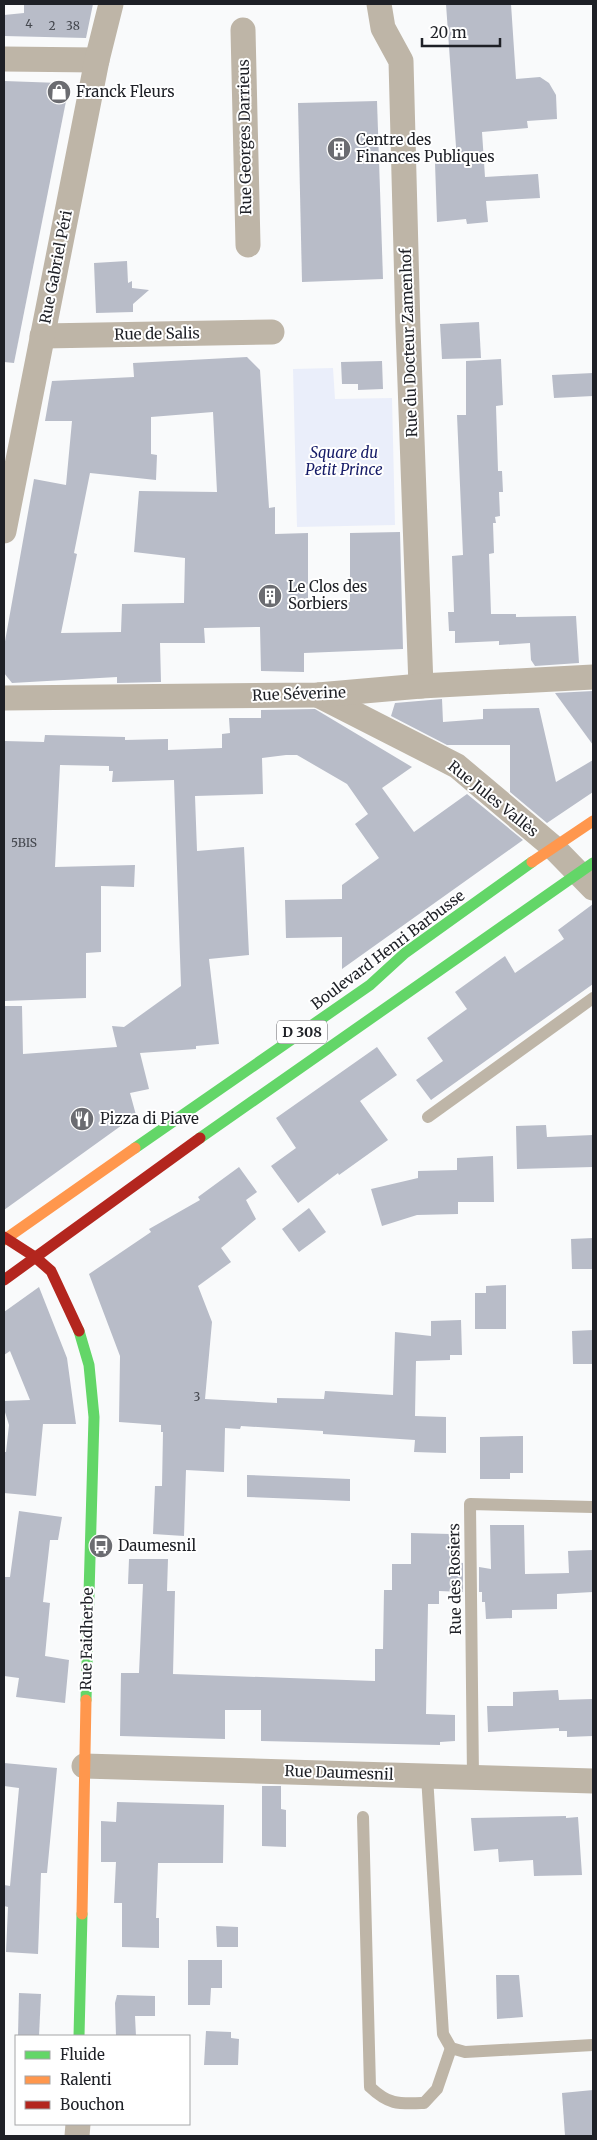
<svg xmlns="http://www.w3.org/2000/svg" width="597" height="2140" font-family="Merriweather,serif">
<rect width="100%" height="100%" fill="#f9fafb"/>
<!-- green -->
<polygon fill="#eaeefa" points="333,368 335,399 392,398 395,525 297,527 293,369"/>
<!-- building -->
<g fill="#b8bcc8" fill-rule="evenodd">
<polygon points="24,4 93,4 86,38 4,36 4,15 24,13"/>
<polygon points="446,4 511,4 516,79 540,77 549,83 556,95 557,119 527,121 528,128 482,132 485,177 538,174 540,198 486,201 488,222 467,224 466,219 437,222 435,163 457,161"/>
<polygon points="4,81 60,83 68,91 14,363 4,362"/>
<polygon points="377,101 383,279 302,282 298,103"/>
<polygon points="127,261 128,283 132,281 132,288 149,290 133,304 133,312 96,313 94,263"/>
<polygon points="479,322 481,358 442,359 440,324"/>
<path d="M247,357L260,370L269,508L275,507V534L308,533V601L350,602V533L400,532L403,649L304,653V672L261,671L260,627L204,628L205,643H160L161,682L117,683V677L12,683L4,673V647L34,479L66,485L72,421H45L52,381L134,377L133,363ZM213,412L217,492L139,491L134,552L185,558L184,603L122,604L121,632L61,633L77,554L74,553L90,473L156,480L157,455L151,454V417Z"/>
<polygon points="501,359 503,405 496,406 498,471 502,471 503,492 499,492 500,516 495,517 496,523 493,523 494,553 489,554 491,614 516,614 516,617 576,616 579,663 535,666 531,660 530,643 499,645 499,641 455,643 455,631 449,631 448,612 454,612 452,556 463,555 457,415 466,415 466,361"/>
<polygon points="382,361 383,389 358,390 358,384 342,384 341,362"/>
<polygon points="593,373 593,396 554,398 552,375"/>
<polygon points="593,691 593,745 555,693"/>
<polygon points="442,699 443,722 483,719 483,709 539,708 556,782 593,760 593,792 547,823 510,792 510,745 447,745 391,716 395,703"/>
<polygon points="315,709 412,767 382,788 414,832 467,794 523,840 342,969 342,937 286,938 285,900 342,899 342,885 379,858 355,824 368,814 347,784 297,755 286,755 262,758 263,794 195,796 197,851 244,847 249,955 209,959 219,1044 196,1046 196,1049 140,1053 149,1089 130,1093 136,1115 4,1210 4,1006 22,1006 23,1054 117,1047 112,1026 124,1027 181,986 174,780 112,782 113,771 109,771 109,766 60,765 55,867 135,865 134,887 101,886 101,952 86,953 86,998 4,1001 4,741 44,742 45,735 125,737 125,740 168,739 168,750 222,748 222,734 230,733 229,718 261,718 261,710"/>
<polygon points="593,904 593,984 431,1100 416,1080 443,1061 427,1038 467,1009 455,992 505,956 515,973 564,939 558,930"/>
<polygon points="377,1047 397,1075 360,1101 388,1140 339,1175 338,1173 298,1203 271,1166 296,1148 276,1118"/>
<polygon points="546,1125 547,1137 593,1135 593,1167 517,1169 516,1126"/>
<polygon points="493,1156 494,1202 458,1202 458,1214 417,1215 382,1226 371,1189 418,1178 418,1171 457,1170 457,1158"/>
<polygon points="239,1167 257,1192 246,1200 256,1219 221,1248 231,1262 198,1286 212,1322 205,1399 277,1403 277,1398 324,1399 325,1391 393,1395 395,1332 431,1336 431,1321 461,1320 462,1355 450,1355 450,1360 416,1361 415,1416 446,1417 446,1453 414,1452 415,1440 323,1434 323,1431 241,1426 240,1429 225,1428 224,1472 186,1470 184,1536 153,1534 155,1486 162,1486 163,1432 161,1432 161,1425 119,1422 120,1356 89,1274 151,1232 149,1229 200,1200 198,1197"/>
<polygon points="309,1208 326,1232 299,1252 282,1229"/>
<polygon points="593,1238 593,1269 572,1269 571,1239"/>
<polygon points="506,1285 506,1329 475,1329 475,1293 486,1293 486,1286"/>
<polygon points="39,1287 67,1358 76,1424 43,1424 36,1496 4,1493 4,1452 6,1452 9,1425 4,1409 4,1401 30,1400 10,1351 4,1355 4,1312"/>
<polygon points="593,1330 593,1364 573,1364 572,1331"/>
<polygon points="523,1436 523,1473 510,1473 510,1479 480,1479 480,1437"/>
<polygon points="247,1475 350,1479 350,1501 247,1497"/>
<polygon points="19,1511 62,1517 58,1540 50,1540 43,1602 50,1603 45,1656 69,1660 65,1703 16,1697 19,1678 4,1676 4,1577 10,1577"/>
<polygon points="490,1525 524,1525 525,1574 569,1573 568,1551 593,1550 593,1592 557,1594 557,1609 512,1610 512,1618 486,1619 485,1602 482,1602 482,1592 479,1592 479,1567 491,1569"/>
<polygon points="411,1533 450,1534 451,1561 463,1563 463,1592 439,1591 439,1604 428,1604 426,1714 455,1715 455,1741 440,1742 440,1745 261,1741 261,1710 225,1710 225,1739 120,1736 121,1673 139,1673 143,1584 128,1584 129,1559 168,1559 167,1591 175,1591 173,1674 375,1681 375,1649 383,1649 384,1590 392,1590 392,1564 411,1564"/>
<polygon points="558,1690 559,1700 593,1699 593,1736 567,1737 567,1731 559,1731 559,1728 488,1732 487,1706 513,1706 513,1692"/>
<polygon points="4,1763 57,1768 47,1873 41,1873 38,1954 6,1952 8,1907 4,1906 4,1885 10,1886 19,1788 4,1786"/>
<polygon points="262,1786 281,1786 281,1809 286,1810 286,1847 262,1846"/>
<polygon points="117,1802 224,1805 223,1863 158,1863 156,1918 159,1918 159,1948 122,1947 122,1903 114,1903 116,1862 101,1862 101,1821 116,1822"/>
<polygon points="566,1816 566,1818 578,1817 582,1875 534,1876 533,1860 499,1862 498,1849 474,1851 471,1818"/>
<polygon points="216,1926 238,1927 238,1947 217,1947"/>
<polygon points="188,1960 222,1960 222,1988 211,1988 210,2005 188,2005"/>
<polygon points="496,1975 519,1975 523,2017 497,2019"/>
<polygon points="19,1993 41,1994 39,2036 18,2036"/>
<polygon points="117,1995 155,1996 155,2016 135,2016 136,2036 116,2036 115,2003"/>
<polygon points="206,2031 231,2032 231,2038 239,2039 238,2065 204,2065"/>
<polygon points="593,2090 593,2135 565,2136 562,2093"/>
</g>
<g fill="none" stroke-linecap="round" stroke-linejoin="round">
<!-- lane -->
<g stroke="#beb5a7" stroke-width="12">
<polyline points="428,1117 593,998"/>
<polyline points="427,1776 443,2034 451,2048 465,2052 593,2045"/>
<polyline points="473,1777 470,1504 593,1507"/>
<path d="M363,1817L370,2087C389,2105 398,2104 424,2103L437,2089L451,2048"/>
</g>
<!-- street -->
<g stroke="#beb5a7" stroke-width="25">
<polyline points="379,4 383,28 401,61 408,328 421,686"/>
<polyline points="243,30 248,245"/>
<polyline points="4,59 97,60"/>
<polyline points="42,336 272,332"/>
<polyline points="4,531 97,60 111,4"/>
<polyline points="318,695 457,766 553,847 593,888"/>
<polyline points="4,698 318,695 421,686 593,677"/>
<polyline points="84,1766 593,1781"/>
<polyline points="77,2136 78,2124"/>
</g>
<!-- fast -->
<g stroke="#63d668" stroke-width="11">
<polyline points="200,1138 593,863"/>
<polyline points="135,1148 370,985 405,953 532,862"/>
<polyline points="79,1331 89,1365 94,1417 86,1700"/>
<polyline points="79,2036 82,1914"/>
</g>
<!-- slow -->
<g stroke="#ff974d" stroke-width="11">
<polyline points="532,862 593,821"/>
<polyline points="4,1240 135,1148"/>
<polyline points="82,1914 86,1700"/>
</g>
<!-- jam -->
<g stroke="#b3261e" stroke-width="11">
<polyline points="4,1237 35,1257 51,1271 79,1331"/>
<polyline points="4,1280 200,1138"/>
</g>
</g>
<!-- icons -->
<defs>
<g id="shop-disc" transform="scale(1.25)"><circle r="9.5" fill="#6b6c71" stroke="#fff"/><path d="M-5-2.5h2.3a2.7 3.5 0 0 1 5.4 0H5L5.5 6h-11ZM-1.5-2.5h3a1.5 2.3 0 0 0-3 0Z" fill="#fff"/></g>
<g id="building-disc" transform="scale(1.25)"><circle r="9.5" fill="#6b6c71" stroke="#fff"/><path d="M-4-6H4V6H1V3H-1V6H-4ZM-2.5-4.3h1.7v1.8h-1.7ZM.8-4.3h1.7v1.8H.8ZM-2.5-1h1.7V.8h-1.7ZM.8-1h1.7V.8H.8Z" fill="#fff"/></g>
<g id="restaurant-disc" transform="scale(1.25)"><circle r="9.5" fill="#6b6c71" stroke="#fff"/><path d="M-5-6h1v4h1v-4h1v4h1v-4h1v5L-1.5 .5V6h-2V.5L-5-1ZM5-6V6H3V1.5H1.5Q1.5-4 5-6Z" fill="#fff"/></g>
<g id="bus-disc" transform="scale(1.25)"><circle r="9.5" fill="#6b6c71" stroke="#fff"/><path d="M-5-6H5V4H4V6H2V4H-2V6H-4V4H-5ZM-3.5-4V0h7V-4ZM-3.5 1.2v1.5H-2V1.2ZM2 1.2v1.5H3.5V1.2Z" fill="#fff"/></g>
</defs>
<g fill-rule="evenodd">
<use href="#shop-disc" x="59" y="92"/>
<use href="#building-disc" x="339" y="149"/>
<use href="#building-disc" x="270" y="596"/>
<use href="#restaurant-disc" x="82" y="1119"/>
<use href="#bus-disc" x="101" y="1546"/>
</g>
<g text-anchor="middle" stroke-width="4" stroke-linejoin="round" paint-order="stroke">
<!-- number labels -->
<g font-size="12" fill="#44474e">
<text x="29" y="28">4</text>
<text x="52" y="30">2</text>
<text x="73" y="30">38</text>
<text x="24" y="847">5BIS</text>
<text x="197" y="1401">3</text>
</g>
<!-- shield labels -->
<rect fill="#fff" stroke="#626367" stroke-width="1" x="277" y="1020.5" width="50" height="23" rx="4"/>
<g font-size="14" font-weight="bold" fill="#1e2026">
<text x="302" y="1037">D 308</text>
</g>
<!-- poi labels -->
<g font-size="15" fill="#1e2026" stroke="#fff" text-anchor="start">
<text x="76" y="97">Franck Fleurs</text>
<text x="356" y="145">Centre des<tspan x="356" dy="17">Finances Publiques</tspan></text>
<text x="288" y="592">Le Clos des<tspan x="288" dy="17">Sorbiers</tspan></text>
<text x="100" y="1124">Pizza di Piave</text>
<text x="118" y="1551">Daumesnil</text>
</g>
<!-- street labels -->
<g font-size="15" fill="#1e2026" stroke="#fff">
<text transform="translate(245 137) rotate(-91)" y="5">Rue Georges Darrieus</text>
<text transform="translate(56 267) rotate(-79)" y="5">Rue Gabriel Péri</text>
<text transform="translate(157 334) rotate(-1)" y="5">Rue de Salis</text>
<text transform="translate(409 343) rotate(-92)" y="5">Rue du Docteur Zamenhof</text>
<text transform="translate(299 694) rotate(-2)" y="5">Rue Séverine</text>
<text transform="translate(493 799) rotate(39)" y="5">Rue Jules Vallès</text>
<text transform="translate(388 950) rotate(-37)" y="5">Boulevard Henri Barbusse</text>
<text transform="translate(455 1579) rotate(-91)" y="5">Rue des Rosiers</text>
<text transform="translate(87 1639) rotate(-89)" y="5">Rue Faidherbe</text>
<text transform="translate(339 1773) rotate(2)" y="5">Rue Daumesnil</text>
</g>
<!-- park labels -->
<g font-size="15" font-style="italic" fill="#161c68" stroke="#fff">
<text x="344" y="458">Square du<tspan x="344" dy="17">Petit Prince</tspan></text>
</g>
</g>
<!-- border -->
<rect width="597" height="2140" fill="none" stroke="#1e2026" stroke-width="10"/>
<!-- legend -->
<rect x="15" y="2035" width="175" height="90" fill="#ffffff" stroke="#a5a6a8"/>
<rect x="25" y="2051" width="25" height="8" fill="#63d668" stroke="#a5a6a8"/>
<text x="60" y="2060" font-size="15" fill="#1e2026">Fluide</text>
<rect x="25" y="2076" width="25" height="8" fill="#ff974d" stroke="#a5a6a8"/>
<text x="60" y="2085" font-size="15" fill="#1e2026">Ralenti</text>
<rect x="25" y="2101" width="25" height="8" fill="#b3261e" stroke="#a5a6a8"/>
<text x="60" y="2110" font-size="15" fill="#1e2026">Bouchon</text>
<!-- scale -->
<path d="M422 38v8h78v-8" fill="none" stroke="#1e2026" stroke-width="2.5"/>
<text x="430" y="38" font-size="15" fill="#1e2026" stroke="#ffffff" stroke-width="4" paint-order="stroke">20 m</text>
</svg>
